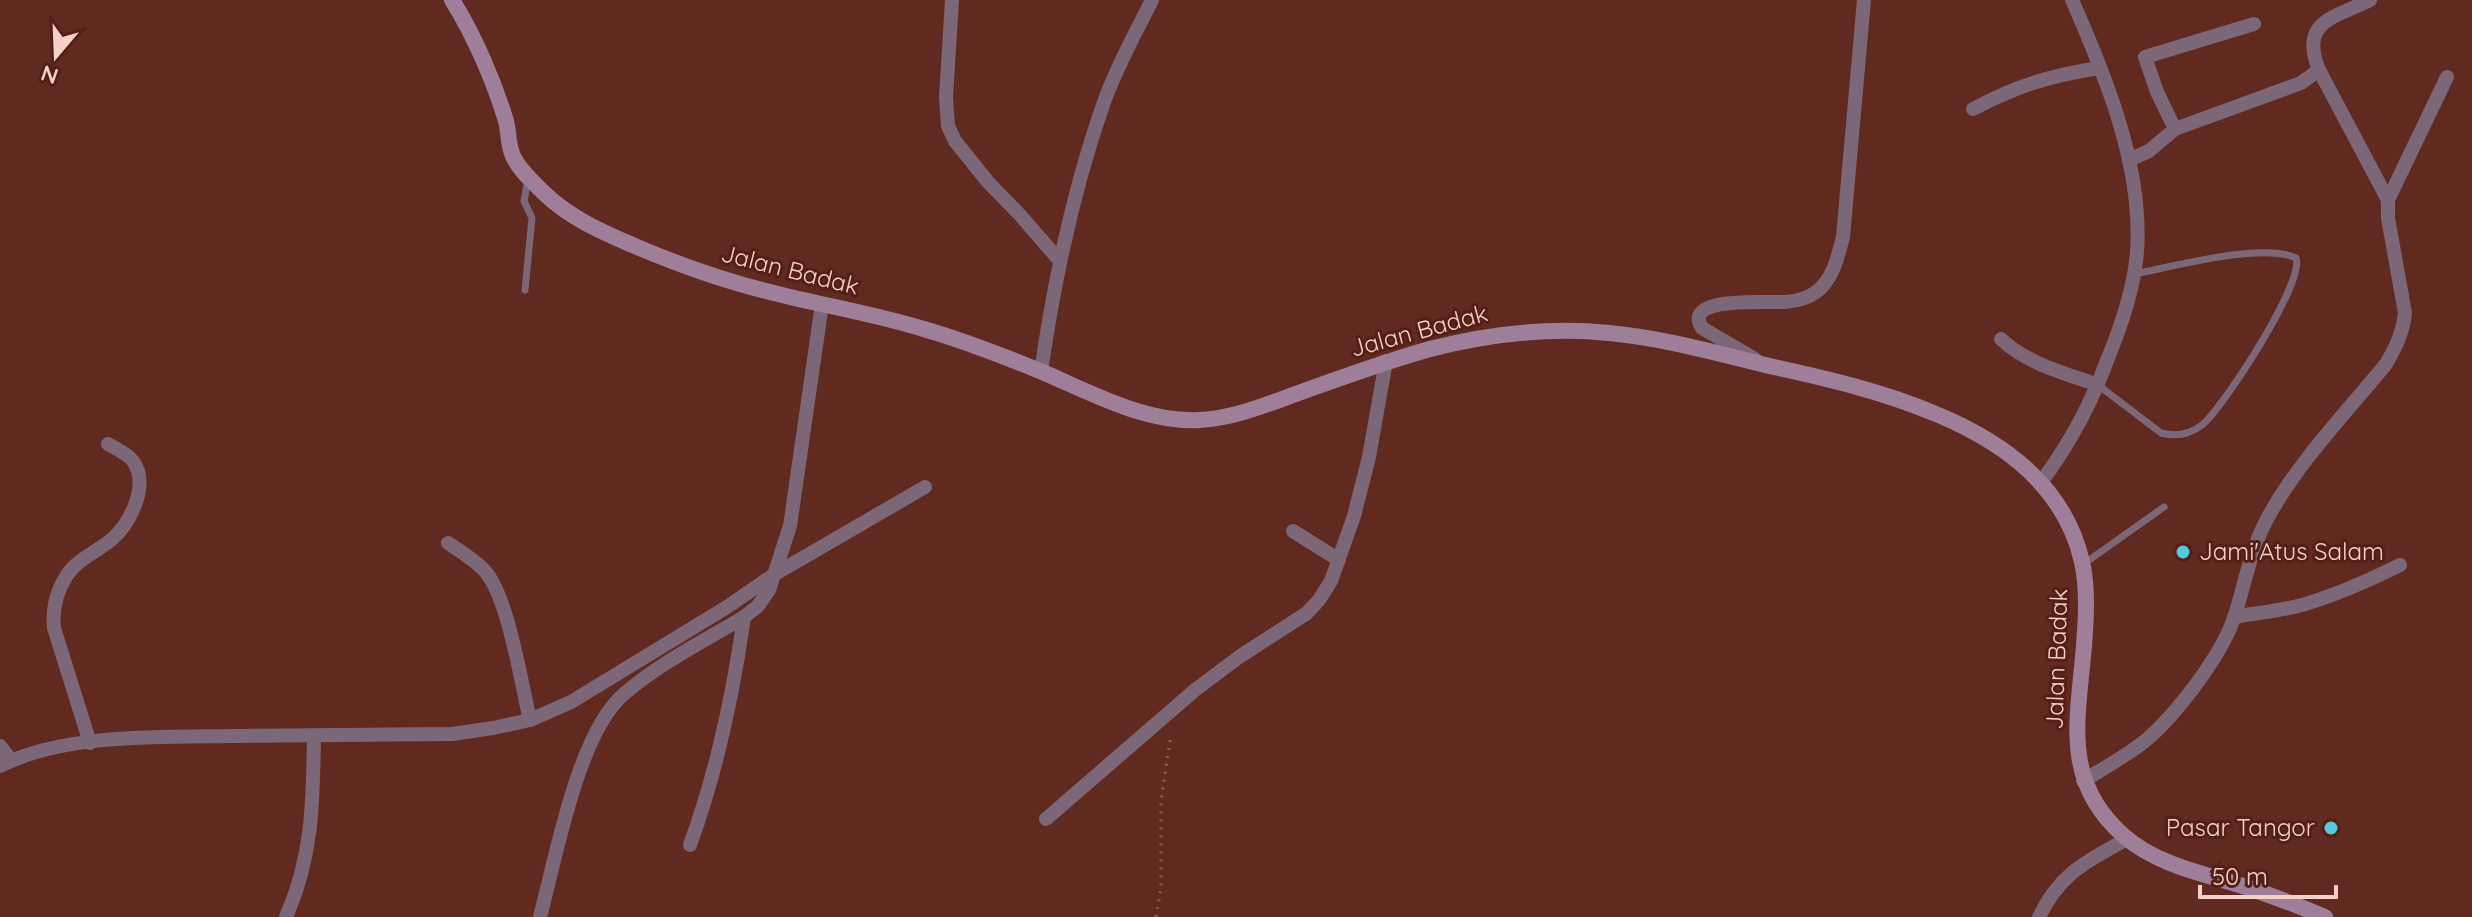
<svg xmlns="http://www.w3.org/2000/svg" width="2472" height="917" font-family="Quicksand,sans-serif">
<rect width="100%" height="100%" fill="#602a20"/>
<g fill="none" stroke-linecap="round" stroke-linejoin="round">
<!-- path -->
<polyline stroke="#8c5c53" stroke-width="3" stroke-dasharray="2 6" stroke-linecap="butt" points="1156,917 1161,888 1161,801 1171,734"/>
<!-- lane -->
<g stroke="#7c6778" stroke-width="7">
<polyline points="525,290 532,218 524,201 528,179"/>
<path d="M2098,385L2161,433C2176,437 2189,435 2202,425C2223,408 2305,282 2296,258C2262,242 2172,267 2134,274"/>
<polyline points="2085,563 2164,507"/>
</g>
<!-- street -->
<g stroke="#7c6778" stroke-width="14">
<polyline points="952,0 946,97 948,126 955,141 988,182 1020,215 1060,261"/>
<path d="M2370,0C2334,18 2299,21 2319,70L2388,200"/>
<polyline points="2254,24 2145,57 2157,92 2175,129 2301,83 2319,70"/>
<path d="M1973,109C2019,85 2049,76 2099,68"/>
<polyline points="2129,160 2149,151 2175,129"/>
<path d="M2001,339C2027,364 2065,373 2098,385"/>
<path d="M1755,359L1702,328C1681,295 1770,303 1786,302C1796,301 1808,298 1816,292C1833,280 1838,256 1843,237L1864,0"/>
<path d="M1041,372C1054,281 1073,191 1103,105C1116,68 1135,34 1152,0"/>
<path d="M2042,481C2070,443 2092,402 2108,358C2122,324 2134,289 2137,252C2143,167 2106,77 2072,0"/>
<polyline points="1293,531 1339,560"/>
<path d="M448,543C460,551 473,559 484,570C508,595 521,683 530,720"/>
<path d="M2234,617C2256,613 2280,611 2302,605C2336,595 2368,581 2400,565"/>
<path d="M90,743L54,628C52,609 56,592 67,575C78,559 96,552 111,540C130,524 150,485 133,461C127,453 116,449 108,444"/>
<polyline points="0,746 11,760"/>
<path d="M0,766C65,733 165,737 236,736C308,736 380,735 452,734L493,728L530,720L571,702L727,607L775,574L925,487"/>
<path d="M2083,781C2104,768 2126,756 2145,741C2176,715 2221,656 2234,618C2245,584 2250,551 2267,519C2298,462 2345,414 2386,364C2396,347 2403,332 2405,313L2388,218V200L2447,77"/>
<polyline points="1046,819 1195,690 1239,657 1307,613 1319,600 1331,581 1354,516 1369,457 1386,361"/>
<path d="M690,845C717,771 733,695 744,617"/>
<path d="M286,917C313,856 313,801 314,736"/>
<path d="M540,917C556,857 578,733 624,694C660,663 704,641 744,617L758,606L769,590L790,526L822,304"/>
<path d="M2039,917C2060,873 2086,862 2127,839"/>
</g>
<!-- secondary -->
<path stroke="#9f7e99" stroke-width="16" d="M452,0C474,35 494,81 506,121C509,132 508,146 513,156C519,170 534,183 544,193C571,219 603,232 637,247C682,266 727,282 774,293C825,306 876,314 927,330C965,341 1003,356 1040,371C1090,392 1144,423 1200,420C1236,418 1270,403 1304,391C1346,376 1387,361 1430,349C1488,334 1548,327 1609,333C1664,338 1720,354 1774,367C1829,379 1884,392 1936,414C2004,442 2065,486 2082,562C2088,588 2086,619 2084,646C2078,719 2061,781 2124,836C2157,865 2205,874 2246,887C2273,896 2299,906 2325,917"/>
</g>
<!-- markers -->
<g fill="#55cadf" stroke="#541f16" stroke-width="3">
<circle cx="2183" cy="552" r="8"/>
<circle cx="2331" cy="828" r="8"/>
</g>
<g text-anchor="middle" stroke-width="6" stroke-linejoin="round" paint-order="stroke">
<!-- street labels -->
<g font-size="24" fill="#f3d1c9" stroke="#541f16">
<text transform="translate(790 270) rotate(14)" y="8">Jalan Badak</text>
<text transform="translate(1419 331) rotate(-15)" y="8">Jalan Badak</text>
<text transform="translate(2057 659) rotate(-88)" y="8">Jalan Badak</text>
</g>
<!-- poi labels -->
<g font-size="24" fill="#f3d1c9" stroke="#541f16" text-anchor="start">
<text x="2199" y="560">Jami'Atus Salam</text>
<text x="2315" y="836" text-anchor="end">Pasar Tangor</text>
</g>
</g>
<!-- north arrow -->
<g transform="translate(56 56) rotate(199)" stroke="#541f16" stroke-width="6" paint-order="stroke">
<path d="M0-6L14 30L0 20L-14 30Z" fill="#f3d1c9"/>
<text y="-12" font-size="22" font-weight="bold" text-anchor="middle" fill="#f3d1c9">N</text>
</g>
<!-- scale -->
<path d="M2200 885v12h136v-12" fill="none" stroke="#f3d1c9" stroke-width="4"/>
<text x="2212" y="885" font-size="24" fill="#f3d1c9" stroke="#541f16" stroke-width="6" paint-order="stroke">50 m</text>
</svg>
